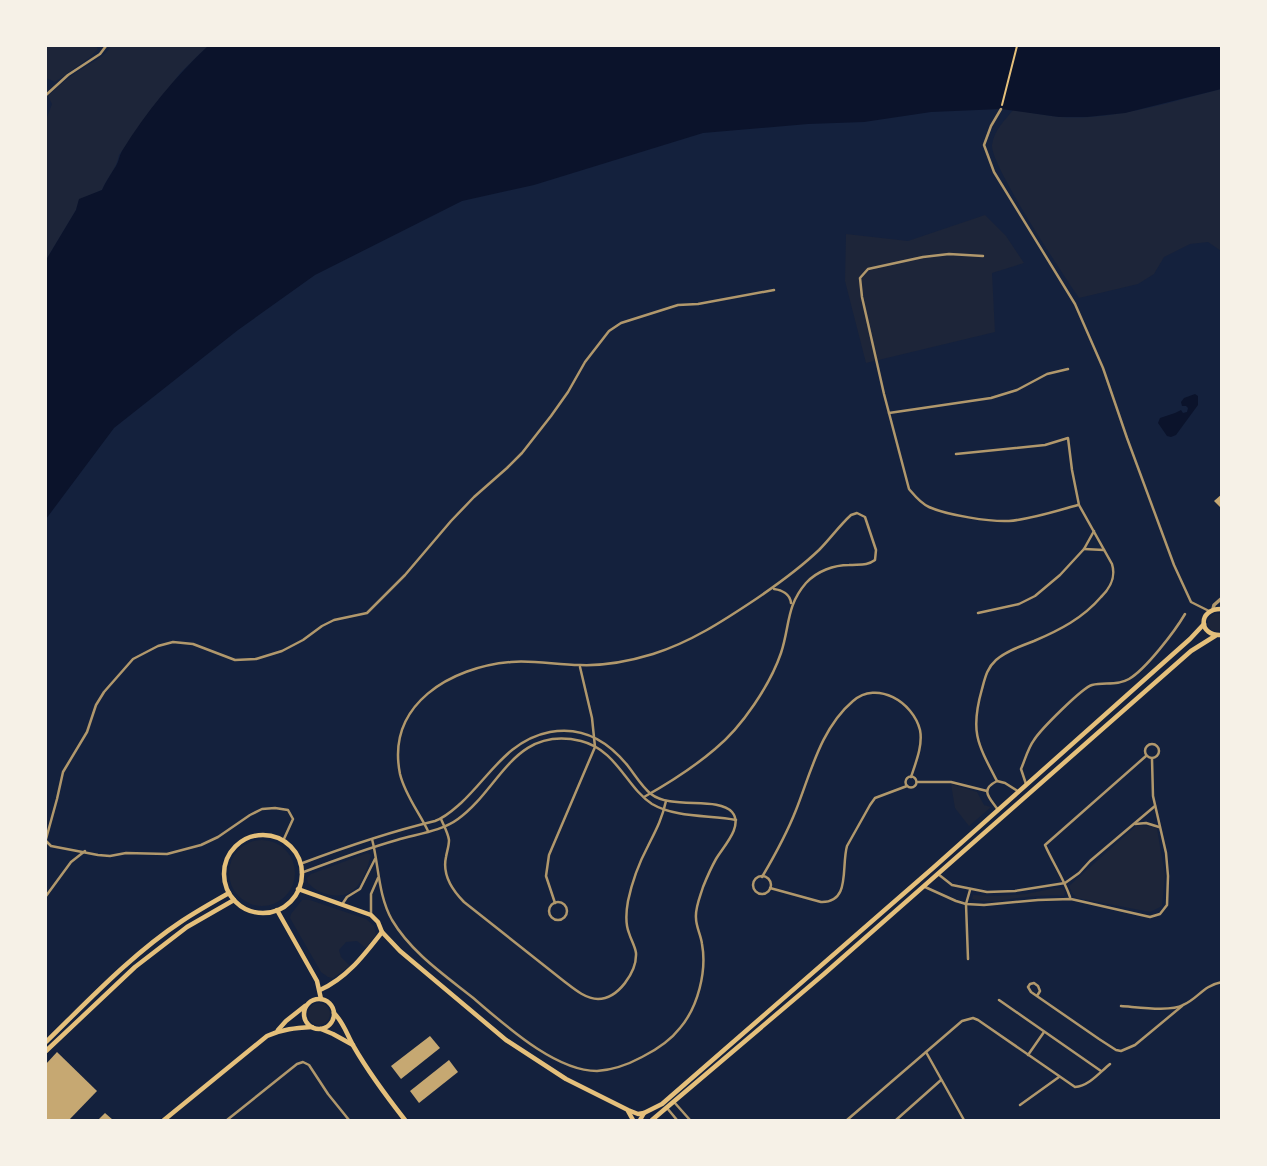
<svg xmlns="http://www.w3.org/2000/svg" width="1267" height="1166" font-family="'Noto Serif',serif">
<rect width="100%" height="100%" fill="#14213d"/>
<!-- green -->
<g fill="#1d2539">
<polygon points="46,46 96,46 98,49 89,58 55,82 46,78"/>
<path d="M111,46H208L181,72L119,155C117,168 107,178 102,190L79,200L76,210L46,260V120L52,104L48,96C58,86 68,78 80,70C92,62 104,58 111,46Z"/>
<path d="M1221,89V251L1208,242L1190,244L1164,257L1154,274L1138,284L1079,298C1064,276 990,165 992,145C994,130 1005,120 1014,109C1039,115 1064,119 1089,117C1134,114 1178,100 1221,89Z"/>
<polygon points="985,215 1006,236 1024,263 992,273 995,332 866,363 845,281 846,234 908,241"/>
<polygon points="1215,613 1221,614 1221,631 1217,632 1211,630 1208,625 1208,619"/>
<polygon points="951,784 977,792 984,805 991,807 969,826 955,808"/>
<polygon points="1142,825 1154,827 1157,829 1165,875 1162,906 1150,912 1077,898 1072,893 1069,886 1136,826"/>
<circle cx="262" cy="873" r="33"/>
<path d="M367,853L371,855C365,878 355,902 327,894C319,892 314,889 308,883L307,878L311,874Z"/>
<path d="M1055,888H1062L1065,891L1064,896C1048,895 1034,896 1018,898C1003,900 987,904 972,899L973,895L996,896L1026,894Z"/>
<polygon points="302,900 310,900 366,919 374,926 376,935 366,948 357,941 346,942 339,950 341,957 350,966 333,978 328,977 321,972 290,918 291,914"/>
<circle cx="319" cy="1014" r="11"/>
</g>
<!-- water -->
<g fill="#0b132b">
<path d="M208,46H1221V89L1125,113L1087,117H1059L1001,109L931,112L864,122L808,124L703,133L534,185L462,201L315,275L238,330L114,428L46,519V260L76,210L79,199L102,190C106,181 111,174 116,166C119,161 119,156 122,151C146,112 175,77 208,46Z"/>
<polygon points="1195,394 1198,396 1198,405 1176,435 1171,437 1167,436 1158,423 1160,418 1175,413 1181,410 1183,413 1187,412 1188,408 1186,406 1182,406 1181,402 1184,398"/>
</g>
<!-- building -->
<g fill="#c6a872">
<polygon points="1222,494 1222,509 1214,501"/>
<polygon points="430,1036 440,1048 401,1079 391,1066"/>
<polygon points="57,1052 97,1091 69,1120 46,1120 46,1064"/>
<polygon points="449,1060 458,1072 419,1103 410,1091"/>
<polygon points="105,1113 113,1120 98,1120"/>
</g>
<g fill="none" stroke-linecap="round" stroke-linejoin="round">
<!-- path -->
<polyline stroke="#e5c07b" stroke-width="2" points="1002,105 1017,46"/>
<!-- minor -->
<g stroke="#b1986c" stroke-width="2.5">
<polyline points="46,95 68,75 100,54 106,46"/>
<polyline points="1001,109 991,126 984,145 994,172 1075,304 1103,368 1127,438 1174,565 1191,602 1209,611"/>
<path d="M983,256L949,254L923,257L868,269L860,278L862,297L884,394L909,489C915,496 920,503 929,507C947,515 990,522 1009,521C1032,519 1056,511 1078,505"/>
<polyline points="889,413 991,398 1017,390 1047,374 1068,369"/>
<path d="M956,454L1045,445L1068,438L1072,470L1079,505L1112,564C1116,577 1111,587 1101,597C1083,618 1060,630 1034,641C1021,646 1006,651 996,660C987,668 985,678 982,689C970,731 977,743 997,781"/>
<polyline points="1084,549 1104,550"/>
<path d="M774,589C782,590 790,594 791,603"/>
<polyline points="978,613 1019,604 1035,596 1060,575 1084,549 1094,531"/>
<circle cx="1152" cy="751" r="7"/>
<circle cx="911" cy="782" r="5.5"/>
<polyline points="917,782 951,782 987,791"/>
<path d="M1026,784L1021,769C1025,760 1028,748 1034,740C1041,729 1082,688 1092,685C1105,682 1117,686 1129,679C1146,669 1175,631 1185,614"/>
<path d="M998,810C990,798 979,790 997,781L1005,783L1019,792"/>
<path d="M441,819C444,826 448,833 449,840C449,846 447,851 446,857C442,875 452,890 464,902L565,982C574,989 586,999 598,999C618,999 637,972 636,953C635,946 631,940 629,933C625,923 626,912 628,901C632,882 639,863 648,846C656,830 662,819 666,801"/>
<polyline points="1135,824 1146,823 1159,827"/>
<path d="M428,831C419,812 405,795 400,774C386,704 451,667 511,662C534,660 557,665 580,665C604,666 630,661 653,654C691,642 723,621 756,599C778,584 799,569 819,550C830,539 839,526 851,515L857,513L865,517L876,550L875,560C867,566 859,564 849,565C834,565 817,571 806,583C786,606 790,626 781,653C770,685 742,727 715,749C694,767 669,783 644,797"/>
<polyline points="46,839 57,799 63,772 87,732 96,705 104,692 133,659 158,646 173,642 193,644 235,660 256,659 282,651 303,640 322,626 334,620 367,613 405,575 451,521 474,497 507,468 522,453 551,416 568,392 585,362 609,331 621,323 678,305 698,304 774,290"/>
<polyline points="46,841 51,846 98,855 110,856 126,853 167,854 201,845 218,837 250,815 262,809 275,808 288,810 293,819 283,841"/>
<path d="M300,864C345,847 389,832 435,821C446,817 453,810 461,803C490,776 508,740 550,732C582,726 608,741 628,766C635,775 642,787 651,794C671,810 718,796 732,812C744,826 723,847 716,859C711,868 707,877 703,887C700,897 695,908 696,918C696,927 701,935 702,944C707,971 698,1007 680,1028C670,1041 656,1050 642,1057C629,1064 613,1070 597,1071C554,1071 503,1023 472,997C443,974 411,952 392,920C378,895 379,866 372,839"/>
<path d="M301,873C333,861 365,849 397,840C417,834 442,831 458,819C500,789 514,725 581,741C617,750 626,787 652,804C676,818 709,815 736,820"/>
<polyline points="938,874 952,885 987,892 1015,891 1065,883 1079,873 1090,861 1155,806"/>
<circle cx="762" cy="885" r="9"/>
<path d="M762,877C775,855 787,833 796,810C811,772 821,728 853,701C877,680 913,702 920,730C923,745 916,762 911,777"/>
<polyline points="925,887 956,901 966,904 984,905 1038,900 1071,899 1150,917 1160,914 1167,905 1168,876 1166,853 1153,796 1152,759"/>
<path d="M770,888L821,902C851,903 841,867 847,846L870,805L875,798L907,786"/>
<polyline points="46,896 71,862 85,851"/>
<path d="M1070,897C1064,879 1053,863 1045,845L1146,756"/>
<circle cx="558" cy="911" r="9"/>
<polyline points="343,903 347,897 360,889 375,859"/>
<polyline points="555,903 546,876 549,855 595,747 592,718 580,667"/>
<polyline points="371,915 371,894 378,878"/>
<polyline points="968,959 966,904 970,890"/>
<polyline points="1037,996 1040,991 1038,986 1034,983 1030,984 1028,987 1031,992 1099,1039 1116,1050 1121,1051 1135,1045 1182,1006"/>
<polyline points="999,1000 1101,1071"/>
<path d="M1121,1006C1137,1007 1171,1012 1183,1005C1199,998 1202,986 1222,982"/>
<polyline points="1028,1055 1044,1032"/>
<polyline points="674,1102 690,1120"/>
<polyline points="1020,1105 1059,1077"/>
<polyline points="667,1108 677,1120"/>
<polyline points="227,1120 297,1064 303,1062 309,1065 328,1094 349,1120"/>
<polyline points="847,1120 926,1052"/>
<polyline points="896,1120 941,1080"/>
<path d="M964,1120L926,1052L962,1021L973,1018L978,1020L1075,1087C1089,1086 1099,1073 1110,1064"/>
</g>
<!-- tertiary -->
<polyline stroke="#b1986c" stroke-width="3.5" points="1213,609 1214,605 1222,598"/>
<!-- secondary -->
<g stroke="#e5c07b" stroke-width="4.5">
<path d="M1222,609C1197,608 1198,637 1222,635"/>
<circle cx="263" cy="874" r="39"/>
<polyline points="298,889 371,915 378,922 382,932 400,951 506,1040 566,1079 628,1110 638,1114 644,1113"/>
<polyline points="277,910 317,981 321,999"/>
<path d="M320,990C347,978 364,955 382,932"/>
<circle cx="319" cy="1014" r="15"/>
<path d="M334,1013C344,1023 347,1035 354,1047C369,1073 387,1097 405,1120"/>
<polyline points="321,1029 333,1034 353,1045"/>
<polyline points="278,1030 286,1021 305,1006"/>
<path d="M46,1042C89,1000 132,954 182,921C197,911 213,902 229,893"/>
<polyline points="46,1051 135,967 187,927 234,900"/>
<polyline points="628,1111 633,1120"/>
<path d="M164,1120L267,1036C282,1029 296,1028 312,1027"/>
<polyline points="640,1120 644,1113 662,1104 933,868 1190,639 1204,624"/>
<polyline points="652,1120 824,974 1191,651 1215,636"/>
</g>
</g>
<!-- border -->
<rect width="1267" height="1166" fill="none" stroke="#f6f1e7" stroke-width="94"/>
</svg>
